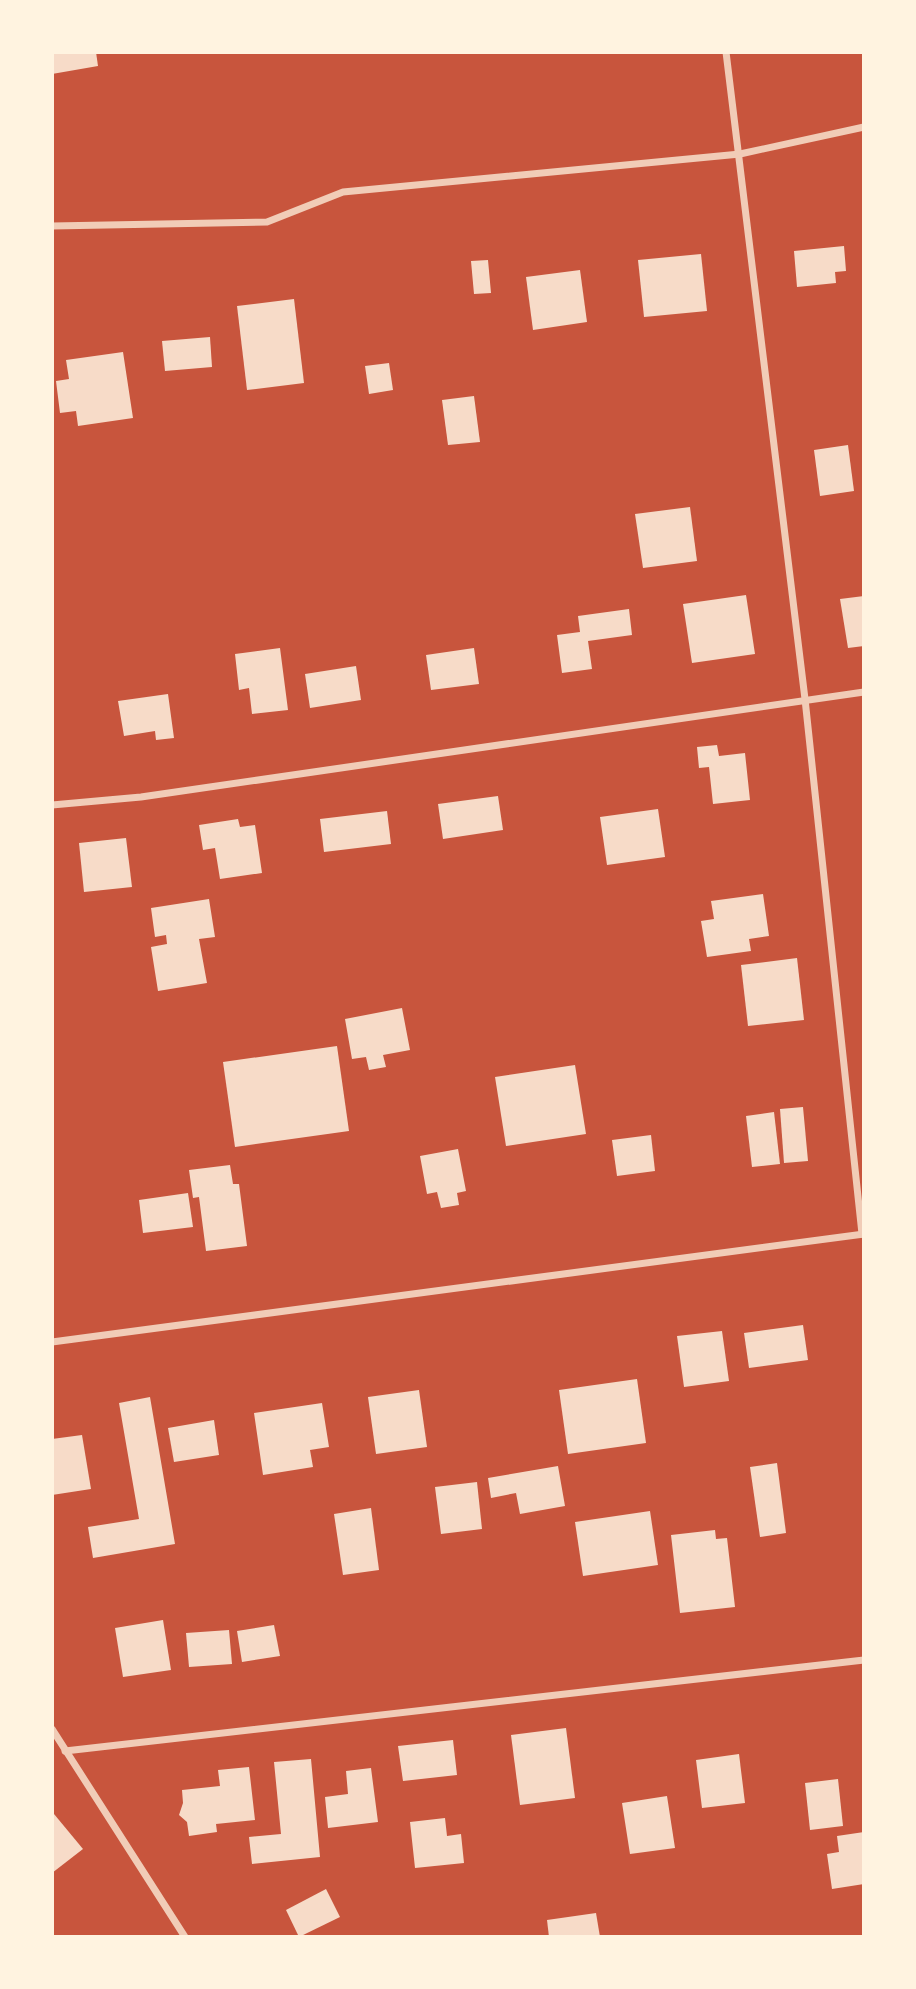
<svg xmlns="http://www.w3.org/2000/svg" width="916" height="1989" font-family="Bitter,serif">
<rect width="100%" height="100%" fill="#c8553d"/>
<!-- building -->
<g fill="#f7dbc8">
<polygon points="52,52 96,52 98,66 52,74"/>
<polygon points="844,246 846,271 835,272 836,283 797,287 794,251"/>
<polygon points="701,254 707,311 644,317 638,260"/>
<polygon points="488,260 491,293 474,294 471,261"/>
<polygon points="580,270 587,322 533,330 526,277"/>
<polygon points="294,299 304,383 247,390 237,306"/>
<polygon points="210,337 212,367 165,371 162,341"/>
<polygon points="123,352 133,418 78,426 76,411 60,413 56,381 69,379 66,360"/>
<polygon points="389,363 393,390 369,394 365,366"/>
<polygon points="474,396 480,442 448,445 442,400"/>
<polygon points="848,445 854,491 820,496 814,450"/>
<polygon points="690,507 697,561 643,568 635,514"/>
<polygon points="746,595 755,654 692,663 683,604"/>
<polygon points="864,596 864,646 848,648 840,599"/>
<polygon points="629,609 632,635 588,641 592,669 562,673 557,635 580,632 578,616"/>
<polygon points="280,648 288,710 252,714 249,688 239,690 235,654"/>
<polygon points="474,648 479,684 431,690 426,655"/>
<polygon points="356,666 361,700 310,708 305,674"/>
<polygon points="168,694 174,738 156,740 155,731 124,736 118,701"/>
<polygon points="717,745 719,756 745,753 750,800 713,804 709,767 699,768 697,747"/>
<polygon points="498,796 503,830 443,839 438,804"/>
<polygon points="658,809 665,857 607,865 600,817"/>
<polygon points="387,811 391,844 324,852 320,819"/>
<polygon points="238,819 240,827 255,825 262,873 220,879 215,848 203,850 199,825"/>
<polygon points="126,838 132,887 84,892 79,843"/>
<polygon points="763,894 769,936 749,939 751,951 707,957 701,921 714,919 711,901"/>
<polygon points="209,899 215,937 199,939 207,983 158,991 151,947 167,944 166,935 155,937 151,908"/>
<polygon points="797,958 804,1020 748,1026 741,965"/>
<polygon points="402,1008 410,1050 383,1055 386,1067 369,1070 366,1057 352,1059 345,1019"/>
<polygon points="337,1046 349,1131 235,1147 223,1062"/>
<polygon points="575,1065 586,1134 506,1146 495,1077"/>
<polygon points="803,1107 808,1161 784,1163 780,1109"/>
<polygon points="774,1112 780,1164 752,1167 746,1116"/>
<polygon points="651,1135 655,1171 617,1176 612,1140"/>
<polygon points="458,1149 466,1191 457,1193 459,1205 441,1208 437,1192 427,1194 420,1156"/>
<polygon points="230,1165 233,1184 239,1184 247,1246 206,1251 199,1197 193,1198 189,1170"/>
<polygon points="188,1193 193,1227 143,1233 139,1200"/>
<polygon points="803,1325 808,1360 749,1368 744,1333"/>
<polygon points="722,1331 729,1381 684,1387 677,1336"/>
<polygon points="637,1379 646,1443 568,1454 559,1390"/>
<polygon points="419,1390 427,1447 376,1454 368,1397"/>
<polygon points="150,1397 175,1544 93,1558 88,1527 139,1519 119,1403"/>
<polygon points="322,1403 329,1447 310,1450 313,1467 263,1475 254,1413"/>
<polygon points="214,1420 219,1455 174,1462 168,1428"/>
<polygon points="82,1435 91,1489 52,1495 52,1439"/>
<polygon points="777,1463 786,1533 760,1537 750,1467"/>
<polygon points="558,1466 565,1506 520,1514 516,1493 491,1498 488,1478"/>
<polygon points="477,1482 482,1529 441,1534 435,1487"/>
<polygon points="371,1508 379,1570 343,1575 334,1514"/>
<polygon points="650,1511 658,1565 583,1576 575,1522"/>
<polygon points="715,1530 716,1539 727,1538 735,1607 680,1613 671,1535"/>
<polygon points="163,1620 171,1670 123,1677 115,1628"/>
<polygon points="274,1625 280,1656 242,1662 237,1631"/>
<polygon points="229,1630 232,1664 189,1667 186,1633"/>
<polygon points="566,1728 575,1798 520,1805 511,1735"/>
<polygon points="453,1740 457,1775 403,1781 398,1746"/>
<polygon points="739,1754 745,1803 702,1808 696,1760"/>
<polygon points="311,1759 320,1857 252,1864 249,1837 281,1834 274,1762"/>
<polygon points="249,1767 255,1820 216,1824 217,1832 189,1836 187,1822 179,1815 183,1803 182,1790 220,1786 218,1770"/>
<polygon points="371,1768 378,1822 328,1828 325,1797 348,1794 346,1771"/>
<polygon points="838,1779 843,1826 810,1830 805,1783"/>
<polygon points="667,1796 675,1848 630,1854 622,1803"/>
<polygon points="54,1814 83,1849 52,1873 52,1815"/>
<polygon points="445,1818 447,1836 461,1834 464,1863 415,1868 410,1822"/>
<polygon points="864,1832 864,1884 832,1889 827,1854 839,1852 837,1836"/>
<polygon points="326,1889 340,1917 299,1937 286,1910"/>
<polygon points="596,1913 600,1937 549,1937 547,1920"/>
</g>
<g fill="none" stroke-linecap="round" stroke-linejoin="round">
<!-- minor -->
<g stroke="#f1ccb7" stroke-width="7">
<polyline points="726,52 805,699 862,1234"/>
<polyline points="52,226 267,222 343,192 740,154 864,127"/>
<polyline points="52,805 141,797 864,692"/>
<polyline points="52,1342 864,1234"/>
<polyline points="52,1729 185,1937"/>
<polyline points="65,1751 864,1660"/>
</g>
</g>
<!-- border -->
<rect width="916" height="1989" fill="none" stroke="#fff3e0" stroke-width="108"/>
</svg>
